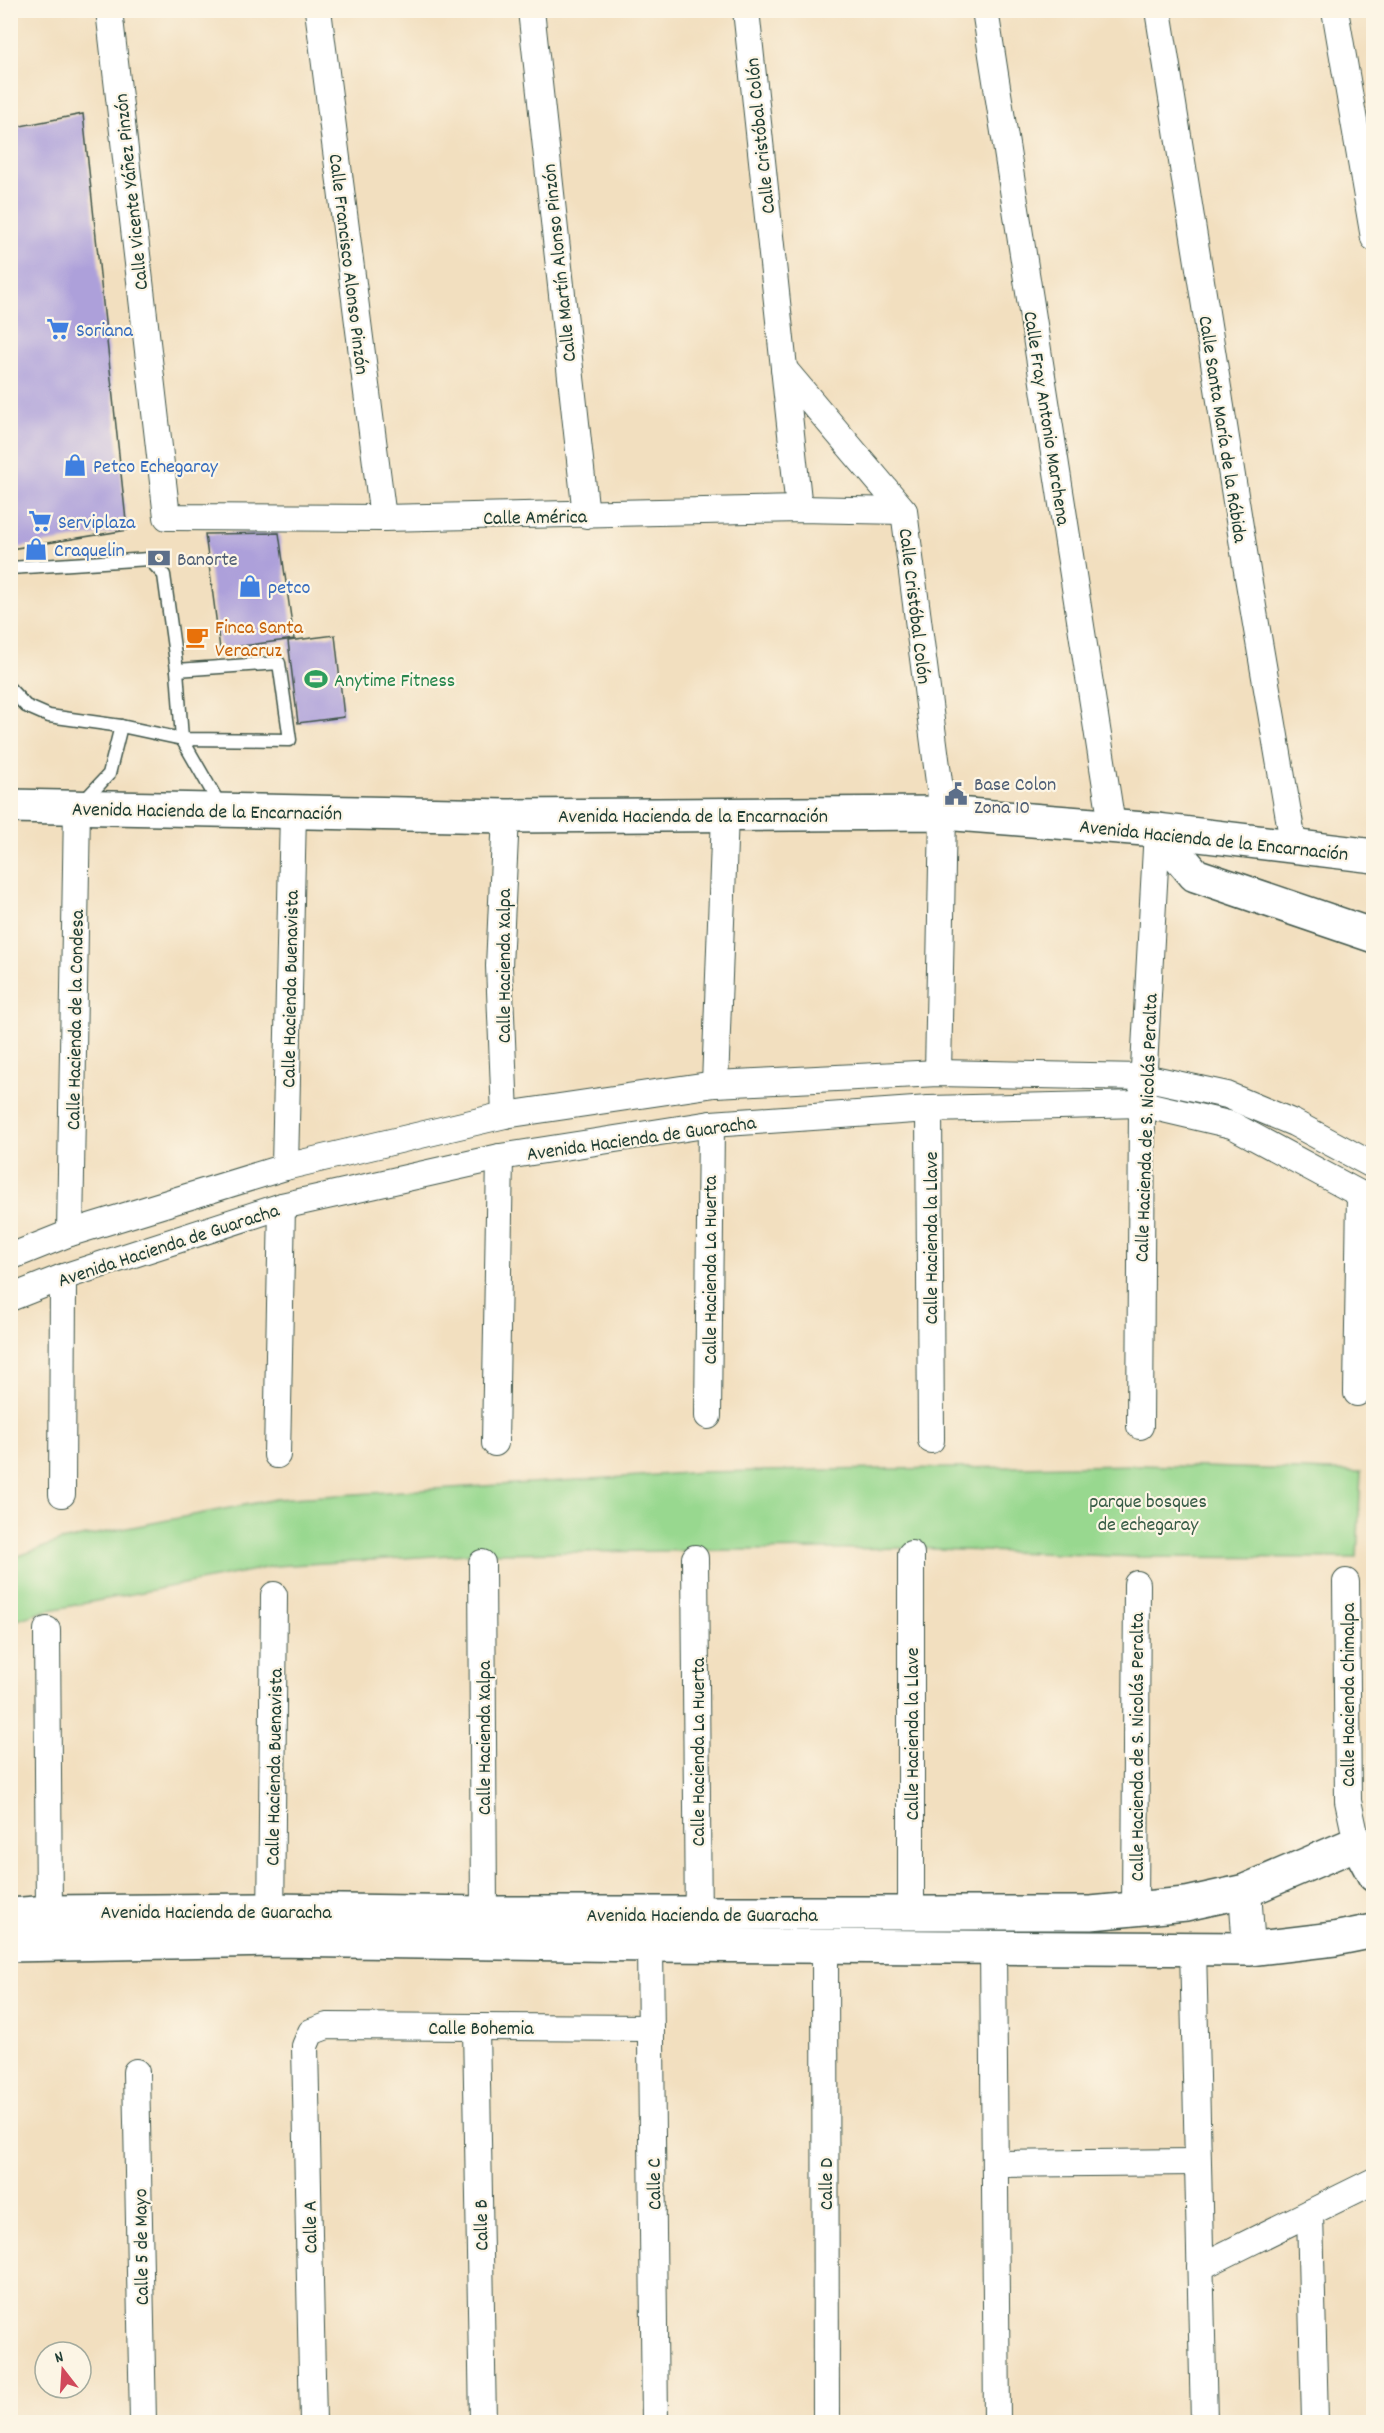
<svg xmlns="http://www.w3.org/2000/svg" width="1384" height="2433" font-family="Dekko,sans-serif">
<rect width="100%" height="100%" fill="#fcf5e5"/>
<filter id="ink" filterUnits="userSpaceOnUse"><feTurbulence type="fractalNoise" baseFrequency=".0167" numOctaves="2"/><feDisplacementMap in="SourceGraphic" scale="12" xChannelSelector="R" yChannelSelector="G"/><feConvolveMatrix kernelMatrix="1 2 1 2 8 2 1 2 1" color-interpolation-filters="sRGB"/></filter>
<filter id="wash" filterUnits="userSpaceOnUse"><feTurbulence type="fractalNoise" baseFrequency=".008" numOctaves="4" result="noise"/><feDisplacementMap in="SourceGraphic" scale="24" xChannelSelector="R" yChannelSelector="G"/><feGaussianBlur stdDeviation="1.35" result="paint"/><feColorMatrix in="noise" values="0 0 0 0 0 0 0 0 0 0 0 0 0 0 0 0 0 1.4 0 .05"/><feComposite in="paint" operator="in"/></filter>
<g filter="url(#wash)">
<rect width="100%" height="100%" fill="#f2dfbf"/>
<!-- green -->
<polygon fill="#98d88f" stroke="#5c8a62" stroke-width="1.5" points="1139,1465 1361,1472 1357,1558 1138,1557 913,1548 483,1553 275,1566 45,1611 11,1622 10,1559 61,1541 276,1499 703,1472"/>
<g id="blocks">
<!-- building -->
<g fill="#ada0da">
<polygon points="83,114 127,530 10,549 10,128"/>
<polygon points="279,533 294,639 220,649 205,534"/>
<polygon points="335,635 344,717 298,723 288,641"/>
</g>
</g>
</g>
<g filter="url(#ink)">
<use href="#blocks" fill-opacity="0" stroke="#3f5549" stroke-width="1.5"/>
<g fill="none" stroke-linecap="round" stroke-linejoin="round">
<!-- service casing -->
<g stroke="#3f5549" stroke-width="15">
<g id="service">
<polyline points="10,568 149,559 164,575 177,670 182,739 221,807"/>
<polyline points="10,689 26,706 49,716 121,726 182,739 290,740 279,663 177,670"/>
<polyline points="82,803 109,774 121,726"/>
</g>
</g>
<!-- minor casing -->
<g stroke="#3f5549" stroke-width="28">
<g id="minor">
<polyline points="109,10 167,517 383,518 799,509 904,511"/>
<polyline points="318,10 383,518"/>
<polyline points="531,10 586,515"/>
<polyline points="746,10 799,509"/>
<polyline points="985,10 1112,825"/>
<polyline points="1158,10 1248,577 1294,848"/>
<polyline points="1335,10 1374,238"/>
<polyline points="784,369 904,511 943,813 938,1073"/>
<polyline points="715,1084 725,814"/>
<polyline points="929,1109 931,1440"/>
<polyline points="505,1115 499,966 506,816"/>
<polyline points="285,1167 293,812"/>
<polyline points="70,1233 77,807"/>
<polyline points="10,1257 70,1233 285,1167 505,1115 715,1084 938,1073 1144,1077 1227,1095 1294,1123 1374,1166"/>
<polyline points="10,1298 63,1277 282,1206 500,1157 711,1124 929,1109 1142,1104 1232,1125 1360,1194 1374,1207"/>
<polyline points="1357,1393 1360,1194"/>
<polyline points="708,1416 711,1124"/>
<polyline points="1140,1426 1142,1104 1157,830"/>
<polyline points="495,1443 500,1157"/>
<polyline points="277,1455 282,1206"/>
<polyline points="62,1494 63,1277"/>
<polyline points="695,1558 698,1930"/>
<polyline points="482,1563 484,1913"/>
<polyline points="1346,1582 1348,1801 1357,1843"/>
<polyline points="47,1630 49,1912"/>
<polyline points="1135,1910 1137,1584"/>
<polyline points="911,1914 911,1554"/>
<polyline points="271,1928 274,1595"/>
<polyline points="650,1945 655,2422"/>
<polyline points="825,1945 826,2422"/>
<polyline points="993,1947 997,2422"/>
<polyline points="1193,1948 1204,2422"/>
<polyline points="476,2027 483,2422"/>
<polyline points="136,2072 143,2422"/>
<polyline points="995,2164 1197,2162"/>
<polyline points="1310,2213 1315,2422"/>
<polyline points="1200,2267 1374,2181"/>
<polyline points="313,2422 305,2046 311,2032 327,2026 651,2028"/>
</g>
</g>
<!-- tertiary casing -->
<g stroke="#3f5549" stroke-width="34">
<polyline id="tertiary" points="1245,1891 1249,1949"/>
</g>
<!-- secondary casing -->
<g stroke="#3f5549" stroke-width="36">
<g id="secondary">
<polyline points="10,806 506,816 943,813 1157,830 1374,856"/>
<polyline points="1157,830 1195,875 1374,936"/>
<polyline points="10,1915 49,1912 271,1910 484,1913 1091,1913 1186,1904 1245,1891 1357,1843 1374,1875"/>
<polyline points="10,1945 271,1940 650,1945 1249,1949 1334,1939 1374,1931"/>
</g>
</g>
<!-- service -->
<use href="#service" stroke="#fff" stroke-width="12"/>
<!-- minor -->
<use href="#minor" stroke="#fff" stroke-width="26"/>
<!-- tertiary -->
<use href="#tertiary" stroke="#fff" stroke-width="32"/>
<!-- secondary -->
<use href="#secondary" stroke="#fff" stroke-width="33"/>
</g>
</g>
<!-- icons -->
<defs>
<g id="supermarket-bare" transform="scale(1.8)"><path d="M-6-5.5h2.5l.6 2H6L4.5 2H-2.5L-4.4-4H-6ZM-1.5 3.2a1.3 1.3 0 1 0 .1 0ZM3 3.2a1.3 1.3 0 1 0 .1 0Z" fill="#3f7fe0" stroke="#fcf5e5" stroke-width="2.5" paint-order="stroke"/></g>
<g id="shop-bare" transform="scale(1.8)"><path d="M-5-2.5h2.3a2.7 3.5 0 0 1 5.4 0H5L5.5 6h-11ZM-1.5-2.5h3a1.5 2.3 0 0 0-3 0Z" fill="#3f7fe0" stroke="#fcf5e5" stroke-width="2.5" paint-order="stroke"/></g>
<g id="bank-bare" transform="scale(1.8)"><path d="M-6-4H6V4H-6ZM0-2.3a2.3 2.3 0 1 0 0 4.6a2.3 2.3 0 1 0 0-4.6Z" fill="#5c6f8a" stroke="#fcf5e5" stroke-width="2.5" paint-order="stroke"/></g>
<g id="cafe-bare" transform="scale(1.8)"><path d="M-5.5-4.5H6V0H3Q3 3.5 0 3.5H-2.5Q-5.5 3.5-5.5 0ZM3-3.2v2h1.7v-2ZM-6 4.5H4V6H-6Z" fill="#e8710a" stroke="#fcf5e5" stroke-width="2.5" paint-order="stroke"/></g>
<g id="stadium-bare" transform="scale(1.8)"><path d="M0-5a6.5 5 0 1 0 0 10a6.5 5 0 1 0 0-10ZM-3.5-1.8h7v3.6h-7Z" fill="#2e9e5b" stroke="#fcf5e5" stroke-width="2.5" paint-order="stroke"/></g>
<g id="civic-bare" transform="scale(1.8)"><path d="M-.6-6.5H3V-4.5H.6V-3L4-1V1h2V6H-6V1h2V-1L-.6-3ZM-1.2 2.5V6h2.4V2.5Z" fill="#5c6f8a" stroke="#fcf5e5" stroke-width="2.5" paint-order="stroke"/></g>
</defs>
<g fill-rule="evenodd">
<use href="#supermarket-bare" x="58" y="329"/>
<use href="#shop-bare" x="75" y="465"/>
<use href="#supermarket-bare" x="40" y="521"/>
<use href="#shop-bare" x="36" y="549"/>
<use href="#bank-bare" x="159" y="558"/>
<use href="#shop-bare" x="250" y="586"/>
<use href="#cafe-bare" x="197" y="637"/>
<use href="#stadium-bare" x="316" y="679"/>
<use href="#civic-bare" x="956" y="794"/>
</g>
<g text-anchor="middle" stroke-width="4.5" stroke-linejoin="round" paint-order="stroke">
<!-- street labels -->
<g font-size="20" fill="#1f3d34" stroke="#fcf5e5">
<text transform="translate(759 136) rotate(-96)" y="7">Calle Cristóbal Colón</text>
<text transform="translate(130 192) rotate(-96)" y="7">Calle Vicente Yáñez Pinzón</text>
<text transform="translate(558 263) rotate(-96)" y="7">Calle Martín Alonso Pinzón</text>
<text transform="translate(350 264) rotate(83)" y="7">Calle Francisco Alonso Pinzón</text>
<text transform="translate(1048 418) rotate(81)" y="7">Calle Fray Antonio Marchena</text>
<text transform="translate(1224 429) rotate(81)" y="7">Calle Santa María de la Rábida</text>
<text transform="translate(535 516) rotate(-1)" y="7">Calle América</text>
<text transform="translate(916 606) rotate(83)" y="7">Calle Cristóbal Colón</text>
<text transform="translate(207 810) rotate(1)" y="7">Avenida Hacienda de la Encarnación</text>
<text x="693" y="822">Avenida Hacienda de la Encarnación</text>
<text transform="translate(1214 839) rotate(6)" y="7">Avenida Hacienda de la Encarnación</text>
<text transform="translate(503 966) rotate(-90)" y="7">Calle Hacienda Xalpa</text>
<text transform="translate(289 989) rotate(-89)" y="7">Calle Hacienda Buenavista</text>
<text transform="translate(74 1020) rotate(-89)" y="7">Calle Hacienda de la Condesa</text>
<text transform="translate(1145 1128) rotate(-88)" y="7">Calle Hacienda de S. Nicolás Peralta</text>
<text transform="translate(641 1137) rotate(-8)" y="7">Avenida Hacienda de Guaracha</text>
<text transform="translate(930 1238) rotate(-90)" y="7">Calle Hacienda la Llave</text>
<text transform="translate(168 1244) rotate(-18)" y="7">Avenida Hacienda de Guaracha</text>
<text transform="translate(709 1270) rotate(-90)" y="7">Calle Hacienda La Huerta</text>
<text transform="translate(1347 1695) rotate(-90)" y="7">Calle Hacienda Chimalpa</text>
<text transform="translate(911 1734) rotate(-90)" y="7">Calle Hacienda la Llave</text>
<text transform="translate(483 1738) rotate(-90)" y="7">Calle Hacienda Xalpa</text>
<text transform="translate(1136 1747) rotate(-90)" y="7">Calle Hacienda de S. Nicolás Peralta</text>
<text transform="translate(697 1752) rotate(-90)" y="7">Calle Hacienda La Huerta</text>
<text transform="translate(273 1767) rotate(-89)" y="7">Calle Hacienda Buenavista</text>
<text x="216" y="1918">Avenida Hacienda de Guaracha</text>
<text x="702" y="1921">Avenida Hacienda de Guaracha</text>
<text x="481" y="2034">Calle Bohemia</text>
<text transform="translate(653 2184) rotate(-91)" y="7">Calle C</text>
<text transform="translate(825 2184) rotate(-90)" y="7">Calle D</text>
<text transform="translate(480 2225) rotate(-91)" y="7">Calle B</text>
<text transform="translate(309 2227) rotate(-91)" y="7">Calle A</text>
<text transform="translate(140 2247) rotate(-91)" y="7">Calle 5 de Mayo</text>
</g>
<!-- shop labels -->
<g font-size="20" fill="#366cbe" stroke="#fcf5e5" text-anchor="start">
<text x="76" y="336">Soriana</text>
<text x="93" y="472">Petco Echegaray</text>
<text x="58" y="528">Serviplaza</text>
<text x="54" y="556">Craquelin</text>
<text x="268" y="593">petco</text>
</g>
<!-- service labels -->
<g font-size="20" fill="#4e5e75" stroke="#fcf5e5" text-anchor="start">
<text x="177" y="565">Banorte</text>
<text x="974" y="790">Base Colon<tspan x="974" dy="23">Zona 10</tspan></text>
</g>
<!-- food labels -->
<g font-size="20" fill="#c56008" stroke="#fcf5e5" text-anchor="start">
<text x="215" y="633">Finca Santa<tspan x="215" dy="23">Veracruz</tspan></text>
</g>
<!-- leisure labels -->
<g font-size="20" fill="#27864d" stroke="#fcf5e5" text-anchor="start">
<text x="334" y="686">Anytime Fitness</text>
</g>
<!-- park labels -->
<g font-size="20" fill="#375c46" stroke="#fcf5e5">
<text x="1148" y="1507">parque bosques<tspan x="1148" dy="23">de echegaray</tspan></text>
</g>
</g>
<!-- margin -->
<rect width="1384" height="2433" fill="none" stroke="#fcf5e5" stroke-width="36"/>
<!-- north arrow -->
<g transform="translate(63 2370) rotate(343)"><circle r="28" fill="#fcf5e5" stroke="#a4ab9e" stroke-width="1.5"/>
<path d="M0-4.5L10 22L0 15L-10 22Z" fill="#d1495b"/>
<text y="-9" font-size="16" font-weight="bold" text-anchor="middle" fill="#1f3d34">N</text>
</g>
</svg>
